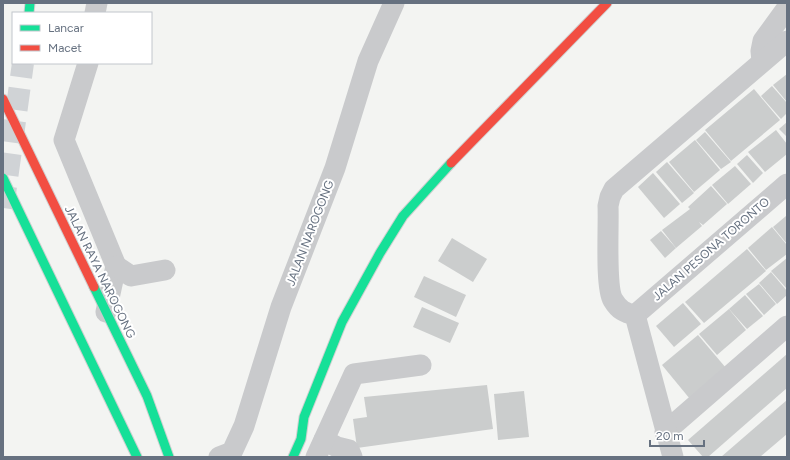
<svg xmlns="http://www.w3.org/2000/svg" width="790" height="460" font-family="Figtree,sans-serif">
<rect width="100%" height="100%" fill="#f3f4f2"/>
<!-- building -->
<g fill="#cbcdcd">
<polygon points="787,74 787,102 773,85"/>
<polygon points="772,86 787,103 787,113 781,119 761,96"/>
<polygon points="754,89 780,120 731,161 705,130"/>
<polygon points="787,122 787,137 779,129"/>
<polygon points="776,130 787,144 787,154 765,172 748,152"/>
<polygon points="705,132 731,162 721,169 696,140"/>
<polygon points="695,140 720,170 694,192 669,162"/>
<polygon points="747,155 763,173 753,183 737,164"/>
<polygon points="667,162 694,193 682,203 656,172"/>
<polygon points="735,166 751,184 728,204 712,185"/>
<polygon points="653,173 680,204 664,218 638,187"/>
<polygon points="711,186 727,204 703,225 699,222 702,226 676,248 662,230 690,209 688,207"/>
<polygon points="786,216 787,218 787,244 773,227"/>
<polygon points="772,227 787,245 787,254 766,270 748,248"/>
<polygon points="661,231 676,248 665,258 650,240"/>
<polygon points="452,238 487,259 473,282 438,261"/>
<polygon points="747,249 766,271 704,323 685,302"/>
<polygon points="787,258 787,289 771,271"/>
<polygon points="771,272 787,291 787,295 777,304 759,283"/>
<polygon points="424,276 466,295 456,317 414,297"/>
<polygon points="759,284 776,304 764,315 746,294"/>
<polygon points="745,295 763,316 747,329 729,309"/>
<polygon points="683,303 701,324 674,347 656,326"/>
<polygon points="422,307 459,323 450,343 413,327"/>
<polygon points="729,309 746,330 717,355 699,334"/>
<polygon points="698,335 726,368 690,399 662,365"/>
<polygon points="787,354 787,388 708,457 703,457 688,440"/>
<polygon points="487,385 493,429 357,448 353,419 367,417 364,397"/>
<polygon points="524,391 529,437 498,440 494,394"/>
<polygon points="787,400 787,434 760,457 721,457"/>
</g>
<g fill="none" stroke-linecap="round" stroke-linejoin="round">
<!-- highway-tunnel -->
<polyline stroke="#d0d3d6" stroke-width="22" stroke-dasharray="22 11" stroke-linecap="butt" points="3,208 23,63"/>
<!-- fast casing -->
<g stroke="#cfd0d0" stroke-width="11">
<g id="fast">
<polyline points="29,13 30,3"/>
<polyline points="3,178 137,457"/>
<polyline points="94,287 147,396 169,457"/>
<polyline points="293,457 301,439 304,417 342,322 380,253 403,216 451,163"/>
</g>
</g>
<!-- jam casing -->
<g stroke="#cfd0d0" stroke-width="11">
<g id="jam">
<polyline points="3,99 94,287"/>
<polyline points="451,163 607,3"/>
</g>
</g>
<!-- street -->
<g stroke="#c9cacc" stroke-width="21">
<polyline points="95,13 97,3"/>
<polyline points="762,61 761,51 763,41 787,8"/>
<polyline points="88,63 64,140 116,266 106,312"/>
<polyline points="116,266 131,276 165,270"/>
<polyline points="635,315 787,184"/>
<polyline points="665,432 787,326"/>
<polyline points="324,440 337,447 349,450 352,457"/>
<polyline points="219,457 232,452 244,426 281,307 335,168 368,61 394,3"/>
<polyline points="316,457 354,374 421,365"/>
<path d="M673,457L635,315C625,313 619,310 613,300C605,287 609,224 608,206L610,197L614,189L787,41"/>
</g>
<!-- fast -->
<use href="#fast" stroke="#16e098" stroke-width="9"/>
<!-- jam -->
<use href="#jam" stroke="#f24e42" stroke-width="9"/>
</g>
<g text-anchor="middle" stroke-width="4" stroke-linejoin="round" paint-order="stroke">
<!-- street labels -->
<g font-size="12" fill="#667180" stroke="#fff">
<text transform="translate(310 233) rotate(-69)" y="4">JALAN NAROGONG</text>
<text transform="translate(711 249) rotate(-41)" y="4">JALAN PESONA TORONTO</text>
<text transform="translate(100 272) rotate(64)" y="4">JALAN RAYA NAROGONG</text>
</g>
</g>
<!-- border -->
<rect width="790" height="460" fill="none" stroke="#667180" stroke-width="8"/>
<!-- legend -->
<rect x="12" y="12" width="140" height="52" fill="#ffffff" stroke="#c2c6cc"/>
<rect x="20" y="25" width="20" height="6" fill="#16e098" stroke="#c2c6cc"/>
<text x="48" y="32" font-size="12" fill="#667180">Lancar</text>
<rect x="20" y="45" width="20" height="6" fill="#f24e42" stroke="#c2c6cc"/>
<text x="48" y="52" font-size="12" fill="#667180">Macet</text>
<!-- scale -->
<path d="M650 440v6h54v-6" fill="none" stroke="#667180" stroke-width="2"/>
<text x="656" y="440" font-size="12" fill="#667180" stroke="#ffffff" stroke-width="3" paint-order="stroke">20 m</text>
</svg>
